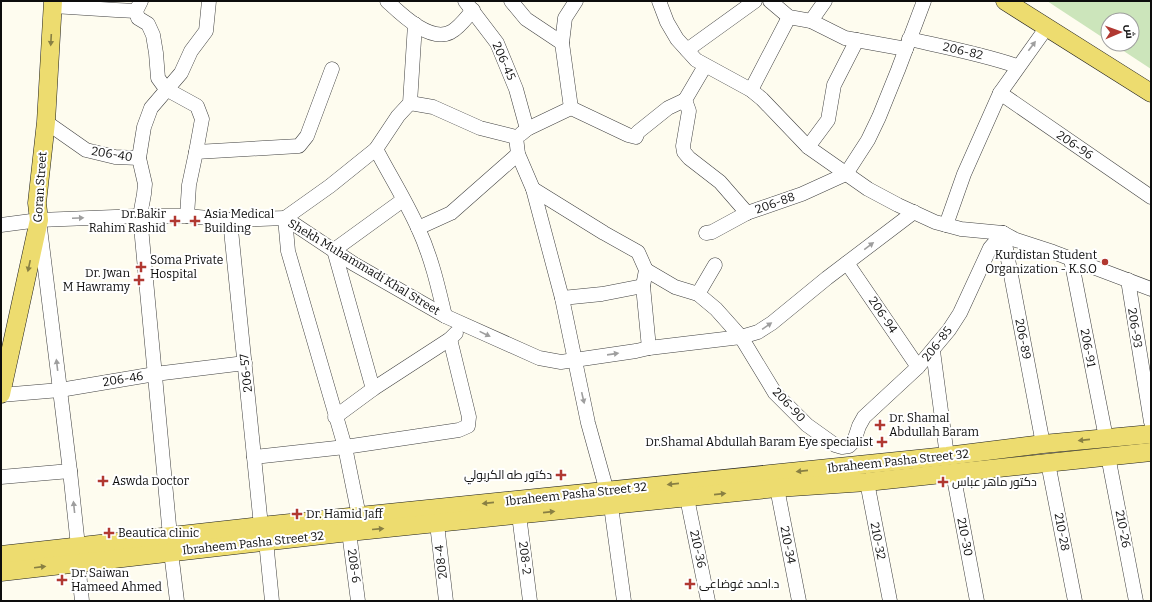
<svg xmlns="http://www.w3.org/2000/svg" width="1152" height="602" font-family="Bitter,Cairo,serif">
<rect width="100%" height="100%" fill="#fefcef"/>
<!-- green -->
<polygon fill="#cce5bb" points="1047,1 1151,1 1151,69 1113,44 1132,44 1132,20 1108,20 1108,41"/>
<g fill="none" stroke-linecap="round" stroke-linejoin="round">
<!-- minor casing -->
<g stroke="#404040" stroke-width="15">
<g id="minor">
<polyline points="141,1 136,11 138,18 148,24 153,35 156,53 158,78 166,89 197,106 202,119 196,152"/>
<path d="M387,1C401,14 430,43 451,32C460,27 466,18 473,10"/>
<polyline points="465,1 497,43 516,89 527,129"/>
<polyline points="511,1 526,19 562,43"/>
<polyline points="659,1 667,22 677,39 696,60 751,90 762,99 808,147 868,189 898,205 935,222 961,229 1003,233 1016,240 1053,252 1151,289"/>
<polyline points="770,1 789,17 811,21 845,38 906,49"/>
<polyline points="53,6 116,10 136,11"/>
<polyline points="811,21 825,1"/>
<path d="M909,39C945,47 982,54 1017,66"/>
<polyline points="687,50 755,1"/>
<polyline points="751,90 789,17"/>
<polyline points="1000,93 1151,197"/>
<polyline points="685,100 705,66"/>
<polyline points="410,103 433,107 480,128 516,137"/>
<polyline points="571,108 628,135 636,137 638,132 668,108 685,100 689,111 683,146 684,152 689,158 720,182 747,213"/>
<polyline points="571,108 562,43 565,18 576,1"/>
<polyline points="46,122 86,150 115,157 139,158"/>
<polyline points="521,134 527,129 571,108"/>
<polyline points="516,137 518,154 533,189 562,298 588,423 611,506 624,601"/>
<polyline points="808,147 828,120 834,85 857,40"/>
<path d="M376,149C390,176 406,201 418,228C431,256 438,286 445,316"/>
<polyline points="533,189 604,233 638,252 646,270 643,286 649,348"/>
<polyline points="187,216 189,185 196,152 299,146 307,136 332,69"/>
<polyline points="230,220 261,526"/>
<polyline points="1,225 39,220 140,216 187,216 230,220 285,218 354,264 445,316 539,358 561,362 636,351 649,348 741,337 758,332 772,323 827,278 914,212"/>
<polyline points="946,225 964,174 1000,93 1047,27"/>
<polyline points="40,228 70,471 78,546"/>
<polyline points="418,228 451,213 518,154"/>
<polyline points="706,233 712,232 747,213 802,194 846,174 868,140 879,117 898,70 924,1"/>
<polyline points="1003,233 1043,444"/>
<polyline points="1071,259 1106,438"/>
<polyline points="847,263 918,367"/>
<polyline points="646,270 675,287 698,294 716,309 741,337 775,393 807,425 835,445 842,447 849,446 854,441 859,426 864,417 918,367 949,330 960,313 990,248 1003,233"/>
<polyline points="1128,280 1151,422"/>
<polyline points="698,294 715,265"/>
<polyline points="562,298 602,294 643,286"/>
<polyline points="933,351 947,456"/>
<polyline points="373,389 334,250 403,200"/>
<polyline points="1,395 60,390 155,374 245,363"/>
<polyline points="335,417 373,389 450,339 456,333"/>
<polyline points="1108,456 1136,601"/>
<polyline points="254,457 345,447 459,430 468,426 469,417 450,339"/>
<polyline points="1048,463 1075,601"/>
<polyline points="953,473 977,601"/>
<polyline points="1,477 70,471"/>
<polyline points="867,482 890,601"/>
<polyline points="777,488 799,601"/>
<polyline points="687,498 708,601"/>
<polyline points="519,515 530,601"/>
<polyline points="359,516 345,447 288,251 285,218 330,186 376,149 398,116 410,103 415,24"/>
<polyline points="437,524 446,601"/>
<polyline points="349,532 358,601"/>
<polyline points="170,536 140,216 144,194 145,184 139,158 144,127 151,108 181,73 191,51 206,31 209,1"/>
<polyline points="266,541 272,601"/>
<polyline points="171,552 177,601"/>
<polyline points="78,563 82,601"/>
</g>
</g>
<!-- major casing -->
<g stroke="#1e1e1e" stroke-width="19">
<g id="major">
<polyline points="1005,1 1151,93"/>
<polyline points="1,394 39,220 37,203 46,122 53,1"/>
<polyline points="1,555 261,526 947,456 1043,444 1151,434"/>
<polyline points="1,572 349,532 777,488 867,482 1151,452"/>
</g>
</g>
<!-- minor -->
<use href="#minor" stroke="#fff" stroke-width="14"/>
<!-- major -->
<use href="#major" stroke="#eddc6f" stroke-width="18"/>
</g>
<!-- one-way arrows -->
<defs><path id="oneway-solid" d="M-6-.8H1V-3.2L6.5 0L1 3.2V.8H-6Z"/></defs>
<g fill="#887f43">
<use href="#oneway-solid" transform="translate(51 40) rotate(93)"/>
<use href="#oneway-solid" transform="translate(29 266) rotate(102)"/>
<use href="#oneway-solid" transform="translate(1084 440) rotate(174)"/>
<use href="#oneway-solid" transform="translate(802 471) rotate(174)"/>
<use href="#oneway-solid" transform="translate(673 484) rotate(174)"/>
<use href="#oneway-solid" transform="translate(720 494) rotate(-6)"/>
<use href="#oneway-solid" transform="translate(488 503) rotate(174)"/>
<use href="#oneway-solid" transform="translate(549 512) rotate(-6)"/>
<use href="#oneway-solid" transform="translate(378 529) rotate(-5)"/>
<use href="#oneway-solid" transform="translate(40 567) rotate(-7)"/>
</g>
<g fill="#9e9e9e">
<use href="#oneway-solid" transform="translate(1032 46) rotate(-53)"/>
<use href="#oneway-solid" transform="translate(78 218) rotate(-2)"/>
<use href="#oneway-solid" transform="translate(869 246) rotate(-37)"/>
<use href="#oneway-solid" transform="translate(767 326) rotate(-35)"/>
<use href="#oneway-solid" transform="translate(485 334) rotate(26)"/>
<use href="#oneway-solid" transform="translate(613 354) rotate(-8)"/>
<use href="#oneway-solid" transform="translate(57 365) rotate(-97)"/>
<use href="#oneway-solid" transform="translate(583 398) rotate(77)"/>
<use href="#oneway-solid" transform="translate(74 507) rotate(-96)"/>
</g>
<!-- markers -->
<g fill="#b13831" stroke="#fff" stroke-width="1.5">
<path d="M173 215h4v4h4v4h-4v4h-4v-4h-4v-4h4z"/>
<path d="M193 215h4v4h4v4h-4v4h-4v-4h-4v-4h4z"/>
<circle cx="1105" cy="262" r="4"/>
<path d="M139 261h4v4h4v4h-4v4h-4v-4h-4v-4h4z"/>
<path d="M137 274h4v4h4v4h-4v4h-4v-4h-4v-4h4z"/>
<path d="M878 419h4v4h4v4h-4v4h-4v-4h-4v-4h4z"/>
<path d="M880 436h4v4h4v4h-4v4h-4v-4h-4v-4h4z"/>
<path d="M559 469h4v4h4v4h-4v4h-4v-4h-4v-4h4z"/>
<path d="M101 475h4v4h4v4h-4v4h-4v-4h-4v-4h4z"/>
<path d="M941 476h4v4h4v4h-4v4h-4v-4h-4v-4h4z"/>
<path d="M295 508h4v4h4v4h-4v4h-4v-4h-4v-4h4z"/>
<path d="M107 527h4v4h4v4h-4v4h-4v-4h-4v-4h4z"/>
<path d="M60 574h4v4h4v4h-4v4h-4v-4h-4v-4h4z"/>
<path d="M688 578h4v4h4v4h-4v4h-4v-4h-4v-4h4z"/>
</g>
<g text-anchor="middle" stroke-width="4" stroke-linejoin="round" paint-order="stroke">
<!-- street labels -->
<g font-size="12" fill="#0d0d0d" stroke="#fff">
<text transform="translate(963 51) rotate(13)" y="4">206-82</text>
<text transform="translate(504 61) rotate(66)" y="4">206-45</text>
<text transform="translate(1075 145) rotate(34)" y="4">206-96</text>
<text transform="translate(112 154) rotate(9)" y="4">206-40</text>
<text transform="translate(40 187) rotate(-86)" y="4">Goran Street</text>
<text transform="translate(775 203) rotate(-20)" y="4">206-88</text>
<text transform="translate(364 267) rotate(31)" y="4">Shekh Muhammadi Khal Street</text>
<text transform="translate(883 315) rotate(56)" y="4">206-94</text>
<text transform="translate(1135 328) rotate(81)" y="4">206-93</text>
<text transform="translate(1023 339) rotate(79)" y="4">206-89</text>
<text transform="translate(937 344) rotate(-52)" y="4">206-85</text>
<text transform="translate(1088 348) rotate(79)" y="4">206-91</text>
<text transform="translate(246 373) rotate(-96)" y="4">206-57</text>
<text transform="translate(123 379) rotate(-9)" y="4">206-46</text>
<text transform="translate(789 405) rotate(47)" y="4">206-90</text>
<text transform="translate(898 461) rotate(-6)" y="4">Ibraheem Pasha Street 32</text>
<text transform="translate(576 494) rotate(-6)" y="4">Ibraheem Pasha Street 32</text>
<text transform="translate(1123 529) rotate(79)" y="4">210-26</text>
<text transform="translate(1062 532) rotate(79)" y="4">210-28</text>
<text transform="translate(965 537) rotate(79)" y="4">210-30</text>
<text transform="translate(878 541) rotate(79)" y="4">210-32</text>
<text transform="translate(253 543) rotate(-6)" y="4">Ibraheem Pasha Street 32</text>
<text transform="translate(788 545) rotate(79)" y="4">210-34</text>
<text transform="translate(698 549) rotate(78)" y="4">210-36</text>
<text transform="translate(525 558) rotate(83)" y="4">208-2</text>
<text transform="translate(441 562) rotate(-97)" y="4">208-4</text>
<text transform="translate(354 566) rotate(82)" y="4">208-6</text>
</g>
<!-- poi labels -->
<g font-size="12" fill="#0d0d0d" stroke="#fff" text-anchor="start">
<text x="166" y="218" text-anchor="end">Dr.Bakir<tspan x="166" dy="14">Rahim Rashid</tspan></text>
<text x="204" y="218">Asia Medical<tspan x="204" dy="14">Building</tspan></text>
<text x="1097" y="259" text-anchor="end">Kurdistan Student<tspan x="1097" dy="14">Organization - K.S.O</tspan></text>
<text x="150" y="264">Soma Private<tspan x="150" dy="14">Hospital</tspan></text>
<text x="130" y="277" text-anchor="end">Dr. Jwan<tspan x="130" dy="14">M Hawramy</tspan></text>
<text x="889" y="422">Dr. Shamal<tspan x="889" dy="14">Abdullah Baram</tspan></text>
<text x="873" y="446" text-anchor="end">Dr.Shamal Abdullah Baram Eye specialist</text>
<text x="552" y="479" text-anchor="end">دكتور طه الكربولي</text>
<text x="112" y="485">Aswda Doctor</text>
<text x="952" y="486">دكتور ماهر عباس</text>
<text x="306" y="518">Dr. Hamid Jaff</text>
<text x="118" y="537">Beautica clinic</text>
<text x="71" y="577">Dr. Saiwan<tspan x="71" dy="14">Hameed Ahmed</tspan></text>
<text x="699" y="588">د.احمد غوضاعی</text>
</g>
</g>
<!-- border -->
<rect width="1152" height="602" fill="none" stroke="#0d0d0d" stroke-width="4"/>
<!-- north arrow -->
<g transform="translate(1120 32) rotate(88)"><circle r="19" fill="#ffffff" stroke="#9e9e9e"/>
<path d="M0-3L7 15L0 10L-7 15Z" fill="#b13831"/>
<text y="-6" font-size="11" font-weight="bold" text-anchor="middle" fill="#0d0d0d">ش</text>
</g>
</svg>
